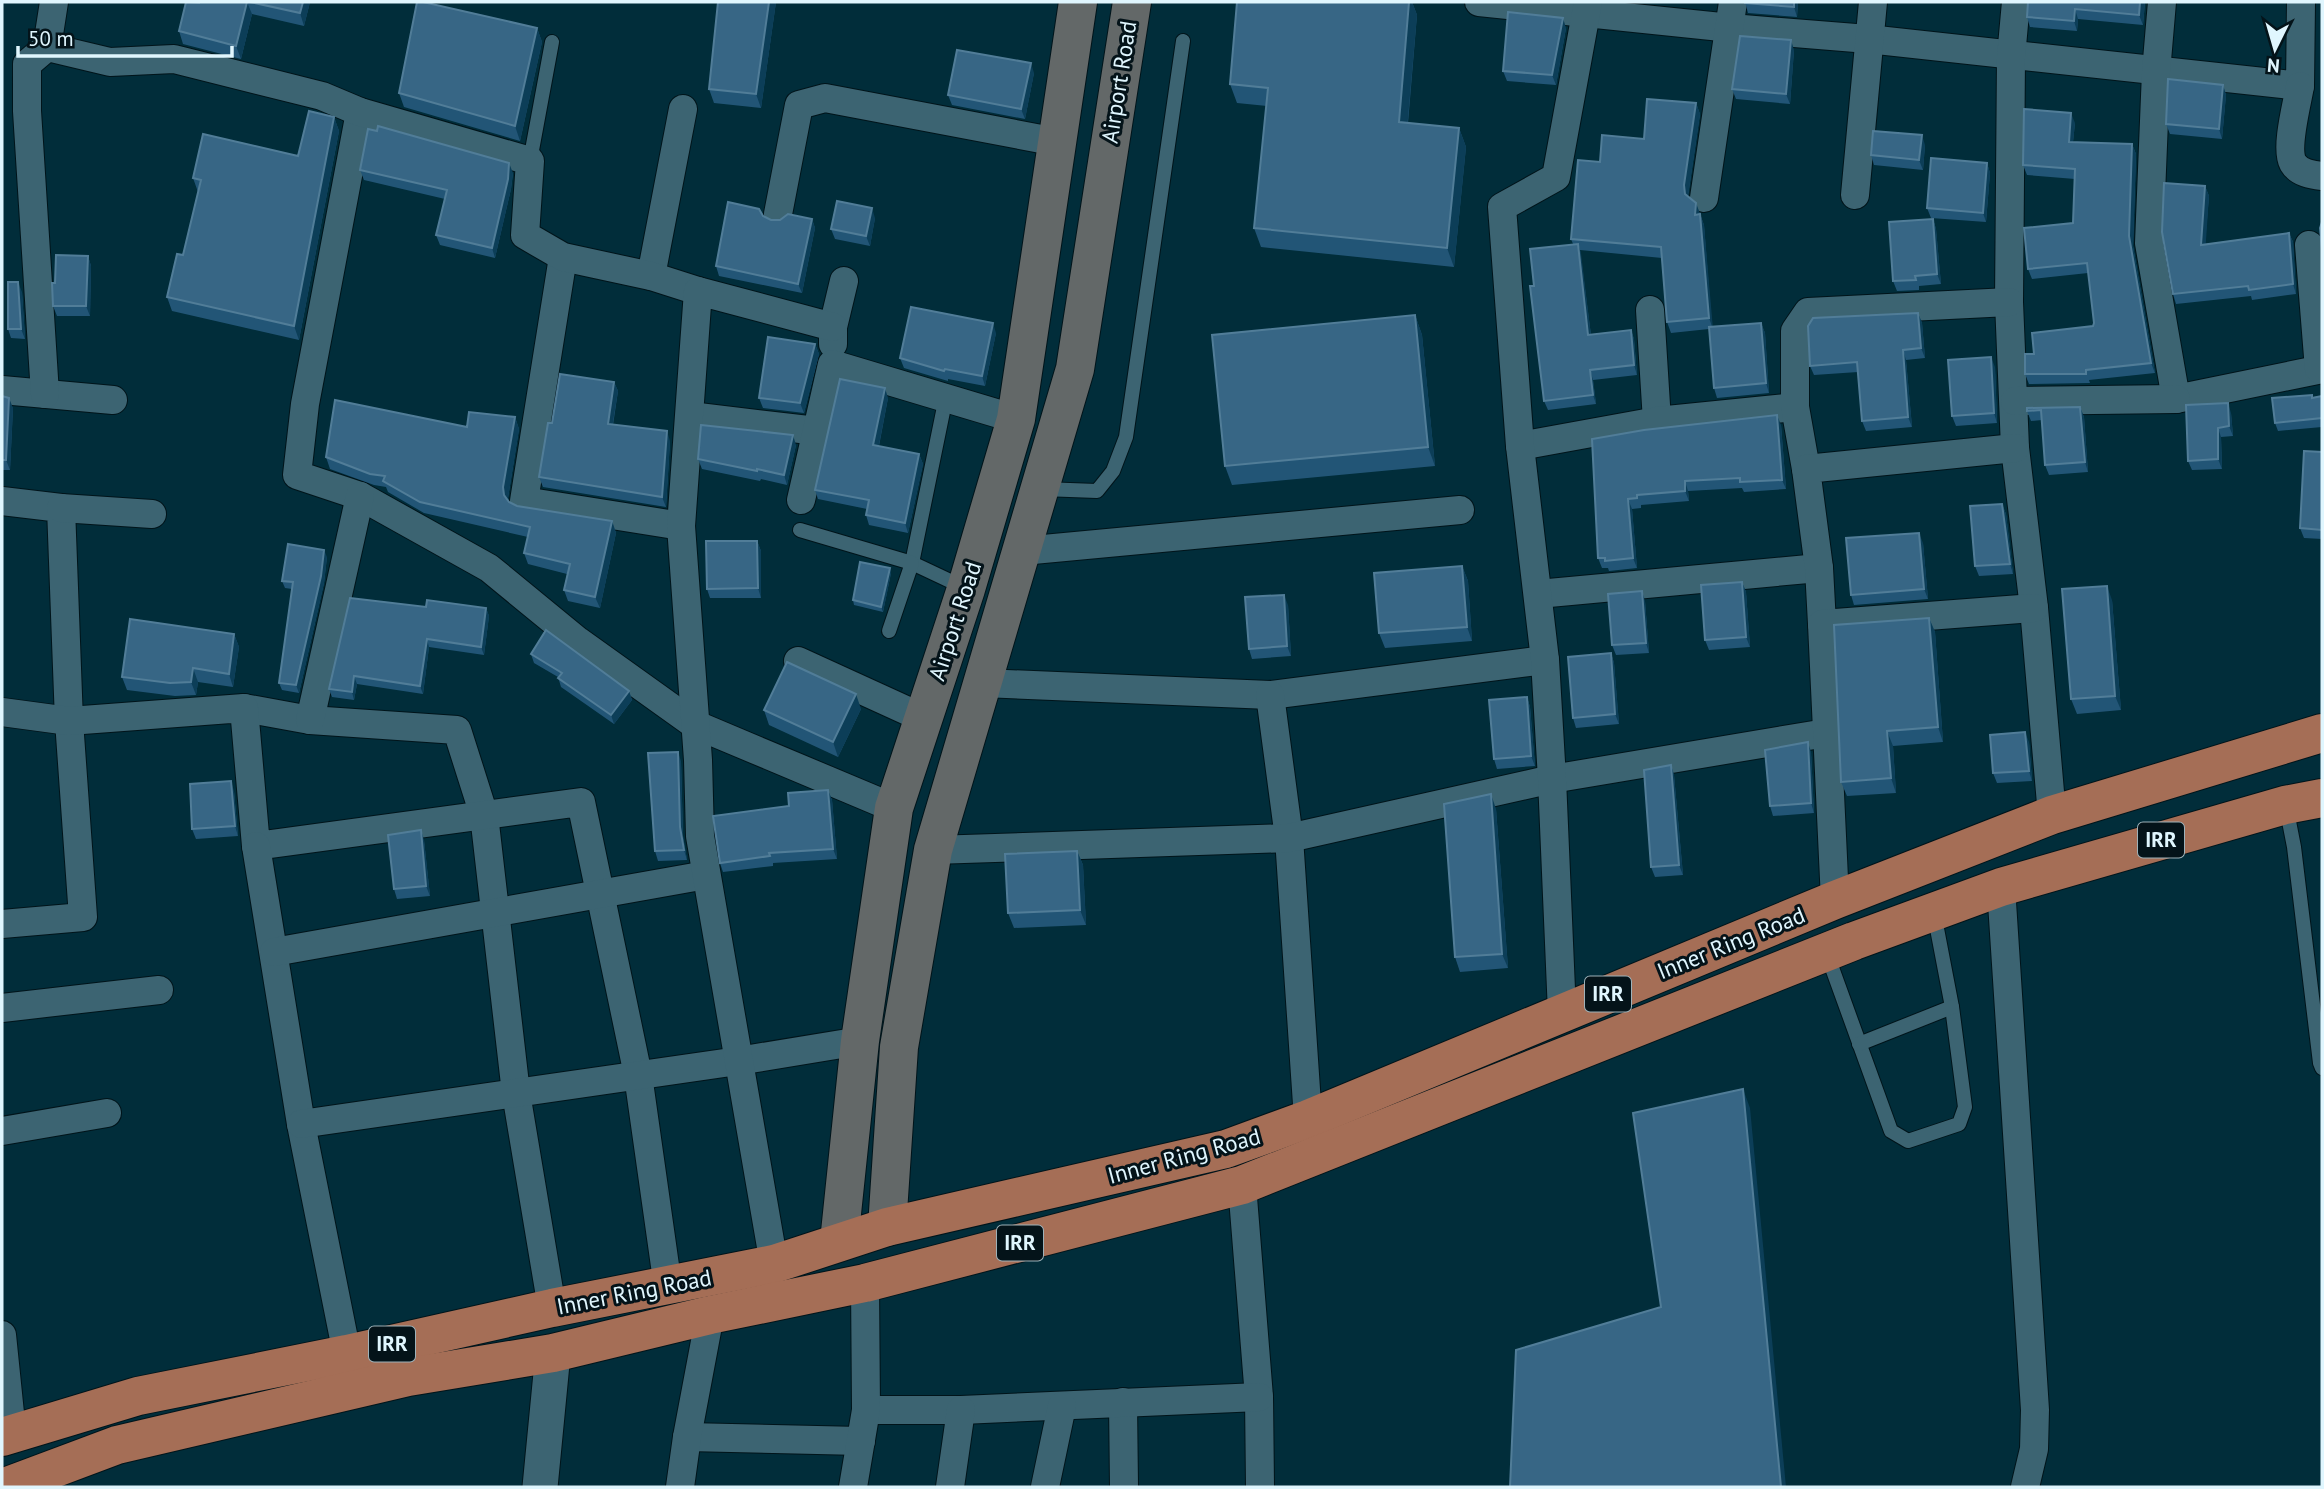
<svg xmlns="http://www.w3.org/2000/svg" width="2324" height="1489" font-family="'PT Sans',sans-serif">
<rect width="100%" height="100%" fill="#012d3a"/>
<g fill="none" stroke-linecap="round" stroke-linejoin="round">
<!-- service casing -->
<g stroke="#01141a" stroke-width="16">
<g id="service">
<polyline points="530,161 552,42"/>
<polyline points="946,397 912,563 965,588"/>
<polyline points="1042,489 1097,491 1113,471 1126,437 1183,41"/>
<polyline points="800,530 912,563 889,631"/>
<polyline points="2286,806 2294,847 2320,1063 2322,1068"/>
<polyline points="1827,954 1891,1131 1908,1141 1959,1124 1965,1107 1952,1007 1934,913"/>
<polyline points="1859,1044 1952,1007"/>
</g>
</g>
<!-- minor casing -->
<g stroke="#01141a" stroke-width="30">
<g id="minor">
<polyline points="1479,2 1731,28 1868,39 2300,86 2301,2"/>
<polyline points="2016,2 2011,57 2009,302 2015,448 2034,608 2052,815"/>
<polyline points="2162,2 2156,72 2149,243 2176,399 2322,369"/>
<polyline points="47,47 54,2"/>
<path d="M2300,86C2297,104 2285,148 2293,163C2299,173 2312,175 2322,176"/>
<polyline points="360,112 305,404 297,475 360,496 489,568 578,641 694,724 894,808"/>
<polyline points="1855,195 1873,2"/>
<polyline points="1704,198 1733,2"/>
<polyline points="778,214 799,105 825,98 1057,142"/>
<polyline points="2309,245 2319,369"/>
<polyline points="563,257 524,501 681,526"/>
<polyline points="651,276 683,109"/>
<polyline points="1650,310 1657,421"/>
<polyline points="833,344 833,327 844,281"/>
<polyline points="2,390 113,400"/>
<polyline points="45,394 27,111 27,64 47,47 110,62 174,59 322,96 360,112 530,161 525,235 563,257 651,276 698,291"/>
<polyline points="2015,401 2176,399"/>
<polyline points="690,416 817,431"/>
<polyline points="1520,446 1657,421 1795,407"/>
<polyline points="1806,469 1795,407 1795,331 1808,312 2009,302"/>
<polyline points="801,500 832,364 1016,419"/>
<polyline points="2,501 61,508 69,721 83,917 2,924"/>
<polyline points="61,508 152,514"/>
<polyline points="1022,551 1460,510"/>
<polyline points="1538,594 1819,568"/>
<polyline points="1822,624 1819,568 1806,469 2015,448"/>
<polyline points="798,661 923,718"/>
<polyline points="983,683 1270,695 1545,660"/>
<polyline points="1270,695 1289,838 1308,1119"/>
<polyline points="244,708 310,720 457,730 484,815 516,1093 552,1308"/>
<polyline points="2,712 69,721 244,708 256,846 581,802 638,1075 668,1287"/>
<polyline points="310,720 360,496"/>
<polyline points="256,846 301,1124 347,1354"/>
<polyline points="933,850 1289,838 1552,779 1826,733"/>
<polyline points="2001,887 2035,1410 2034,1449 2025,1487"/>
<polyline points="1835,900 1822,624 2034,608"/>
<polyline points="274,952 706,875"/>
<polyline points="2,1008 159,990"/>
<polyline points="1562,1013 1552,779 1545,660 1520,446 1502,207 1556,177 1588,2"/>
<polyline points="301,1124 738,1061 860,1041"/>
<polyline points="2,1131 107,1113"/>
<polyline points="1242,1185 1259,1397 1260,1487"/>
<polyline points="774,1264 700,836 698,760 681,526 698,291 833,327"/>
<polyline points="2,1335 12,1433"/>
<polyline points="1123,1402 1124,1487"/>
<polyline points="866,1410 961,1410 1259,1397"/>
<polyline points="687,1437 861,1441"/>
<polyline points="680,1487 687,1437 710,1315"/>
<polyline points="853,1487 866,1410 865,1283"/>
<polyline points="950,1487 961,1410"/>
<polyline points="1045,1487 1062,1406"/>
</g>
</g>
<!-- tertiary casing -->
<g stroke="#01141a" stroke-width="37">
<polyline id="tertiary" points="540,1487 553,1353"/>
</g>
<!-- secondary casing -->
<g stroke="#01141a" stroke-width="40">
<g id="secondary">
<polyline points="887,1227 899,1047 933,850 1075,369 1132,2"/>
<polyline points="839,1242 860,1041 894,808 966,589 1016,419 1078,2"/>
</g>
</g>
<!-- trunk casing -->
<g stroke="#01141a" stroke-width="40">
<g id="trunk">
<polyline points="2,1437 138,1396 347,1354 552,1308 774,1264 887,1227 1226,1149 1308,1119 1835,900 2052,815 2322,733"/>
<polyline points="5,1487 117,1445 408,1377 553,1353 710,1315 865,1283 1242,1185 1854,941 2001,887 2285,805 2322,798"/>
</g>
</g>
<!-- service -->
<use href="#service" stroke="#3c6472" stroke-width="14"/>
<!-- minor -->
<use href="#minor" stroke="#3c6472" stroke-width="28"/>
<!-- tertiary -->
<use href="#tertiary" stroke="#3c6472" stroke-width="35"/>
<!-- secondary -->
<use href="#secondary" stroke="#636868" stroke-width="38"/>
<!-- trunk -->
<use href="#trunk" stroke="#a56e56" stroke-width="38"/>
</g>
<!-- wall -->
<g fill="#225576">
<polygon points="199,2 310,2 304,26 252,14 241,59 183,44 179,31"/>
<polygon points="776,2 761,108 714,103 709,89"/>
<polygon points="1409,2 1412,2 1417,15 1408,123 1459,128 1466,147 1454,267 1261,247 1254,228 1267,106 1237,103 1230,84"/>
<polygon points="1745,2 1798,2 1797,17 1748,13"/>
<polygon points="2028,2 2145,2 2143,25 2078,19 2077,31 2030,27 2027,17"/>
<polygon points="537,28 542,42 520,141 404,107 399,93"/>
<polygon points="1566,28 1556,85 1507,81 1503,71"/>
<polygon points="1794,50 1790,104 1736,99 1732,89"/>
<polygon points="1034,73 1025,119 952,105 948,95"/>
<polygon points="2223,85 2226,95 2222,139 2170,134 2166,124"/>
<polygon points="1696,103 1700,114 1688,196 1696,203 1704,225 1712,327 1761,323 1765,333 1769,393 1717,398 1714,388 1709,329 1671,333 1667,322 1662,258 1580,250 1591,335 1631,330 1634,339 1637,375 1593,380 1596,404 1548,410 1544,401 1573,244 1571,239 1600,162 1644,139"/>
<polygon points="334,117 339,131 299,340 172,311 167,297 183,255 198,192 193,178 298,156"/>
<polygon points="2075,123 2073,142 2132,144 2136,154 2133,246 2155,373 2089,380 2090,383 2029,384 2025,374 2034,354 2093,326 2094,323 2088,273 2032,279 2028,269 2073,223 2075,179 2027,175 2023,165"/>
<polygon points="1925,145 1923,170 1874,165 1871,155"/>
<polygon points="1987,163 1990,173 1986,222 1931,218 1927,208"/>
<polygon points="360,170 513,173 511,189 495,258 440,245 436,235 445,199 364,180"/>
<polygon points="2205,186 2209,196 2205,244 2289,233 2293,242 2296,294 2252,300 2251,296 2176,304 2173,294"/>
<polygon points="763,216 771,220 812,219 815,228 802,293 719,276 716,266"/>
<polygon points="875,218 870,246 835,239 831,229"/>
<polygon points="1933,219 1936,229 1941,284 1919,286 1919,290 1897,291 1893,281"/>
<polygon points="88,256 91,266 90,316 57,316 53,306 55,283"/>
<polygon points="22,292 25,339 11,338 8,329"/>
<polygon points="1918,313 1922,323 1925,358 1906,360 1912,427 1866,431 1862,421 1858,372 1814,375 1810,366"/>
<polygon points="1415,315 1422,335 1435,466 1232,485 1225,466"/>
<polygon points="996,333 985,386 948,379 948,381 904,368 900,358"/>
<polygon points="815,344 819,354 804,413 763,408 759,398"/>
<polygon points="1995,367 1997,423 1956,426 1952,416"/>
<polygon points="614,382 618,391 613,425 670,441 666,507 543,487 539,477"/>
<polygon points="2,396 13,408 10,470 2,470"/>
<polygon points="2322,396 2322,427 2278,431 2275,423 2313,397"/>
<polygon points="888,398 879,446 919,454 923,464 908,533 869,525 866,515 867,509 818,499 815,490"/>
<polygon points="2080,407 2084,417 2088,472 2049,475 2045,465 2042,420 2031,421 2027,411"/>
<polygon points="2231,413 2233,436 2221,437 2222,469 2192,470 2188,461"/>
<polygon points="515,417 519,429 508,498 509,502 517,506 612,521 616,533 600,608 568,601 564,590 567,574 528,564 524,553 528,537 424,513 388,492 386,487 374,485 330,469 326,457"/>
<polygon points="1781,425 1786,489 1744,492 1742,488 1688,491 1689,501 1641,505 1641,508 1632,509 1637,568 1609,571 1608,568 1602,568 1598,558 1592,439"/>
<polygon points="796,445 787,485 761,479 760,481 702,469 698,459"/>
<polygon points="2322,452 2322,539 2304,538 2300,528"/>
<polygon points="2002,504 2006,514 2013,574 1979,576 1975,566"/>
<polygon points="757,541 761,551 761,598 710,598 707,589"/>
<polygon points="1923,543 1928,599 1854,605 1851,595"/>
<polygon points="327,557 324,583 299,693 282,690 279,683 292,589 285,588 282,581"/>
<polygon points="1462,566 1468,581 1472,641 1385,648 1379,633"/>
<polygon points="891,573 883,612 854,605 853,600"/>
<polygon points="1742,582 1746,592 1750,647 1709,650 1705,640"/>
<polygon points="2112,600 2121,710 2077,714 2071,699"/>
<polygon points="1645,601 1649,653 1616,655 1612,645"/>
<polygon points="1288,605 1291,656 1252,659 1249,649"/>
<polygon points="426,607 486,608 489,616 484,655 429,647 423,694 357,684 354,700 332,697 329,689"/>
<polygon points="1929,618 1935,632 1943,742 1893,746 1896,793 1847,796 1841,782"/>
<polygon points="234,634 239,647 233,687 198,682 196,695 175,696 127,690 122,677"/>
<polygon points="1611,653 1614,663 1619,724 1576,728 1573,718"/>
<polygon points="531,654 629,691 632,700 614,724 561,687 558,677 534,663"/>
<polygon points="1527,697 1530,707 1535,766 1497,769 1494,759"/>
<polygon points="861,709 838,757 769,725 764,710"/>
<polygon points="2029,742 2032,781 1997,783 1993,773"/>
<polygon points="1811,752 1814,813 1773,816 1770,806"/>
<polygon points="681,761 683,836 687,860 658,861 655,851"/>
<polygon points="1671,765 1674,775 1683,875 1655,877 1651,867"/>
<polygon points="828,790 832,800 837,859 773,863 773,866 723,872 720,863 789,806"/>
<polygon points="234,791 238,836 196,839 192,829"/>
<polygon points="1496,809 1508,968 1460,972 1455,957"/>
<polygon points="424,840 430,896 397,899 394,889"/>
<polygon points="1077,851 1083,865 1086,925 1014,928 1008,913"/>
</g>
<!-- shaded-wall -->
<g fill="#0c3e58">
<polygon points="247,2 252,14 241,59 236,46"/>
<polygon points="303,2 310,2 304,26 300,13"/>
<polygon points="769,2 776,2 761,108 756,94"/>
<polygon points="1409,2 1412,2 1417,15 1406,141 1399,122"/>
<polygon points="1794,2 1798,2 1797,17 1794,7"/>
<polygon points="2140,2 2145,2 2143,25 2139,15"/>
<polygon points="2075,9 2078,19 2077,31 2074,21"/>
<polygon points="1563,18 1566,28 1556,85 1552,75"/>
<polygon points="537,28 542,42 520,141 515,126"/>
<polygon points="1791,40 1794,50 1790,104 1786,94"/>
<polygon points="1031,63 1034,73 1025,119 1021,109"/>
<polygon points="2223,85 2226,95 2222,139 2219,129"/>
<polygon points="1696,103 1700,114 1688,196 1685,194 1684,185"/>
<polygon points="2071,113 2075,123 2072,152 2069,142"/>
<polygon points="334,117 339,131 299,340 294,326"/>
<polygon points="1459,128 1466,147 1454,267 1447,248"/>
<polygon points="1922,135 1925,145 1923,170 1919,160"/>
<polygon points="2132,144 2136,154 2133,246 2155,373 2151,363 2129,236"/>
<polygon points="509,163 513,173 511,189 495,258 492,248"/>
<polygon points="1987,163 1990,173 1986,222 1983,213"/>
<polygon points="2205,186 2209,196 2205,255 2201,245"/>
<polygon points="1696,203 1700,214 1695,215"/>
<polygon points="872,208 875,218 870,246 866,236"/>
<polygon points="1700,214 1704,225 1713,329 1709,318"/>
<polygon points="812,219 815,228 802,293 798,284"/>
<polygon points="1933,219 1936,229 1941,284 1937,274"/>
<polygon points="2289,233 2293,242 2296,294 2293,284"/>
<polygon points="1578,244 1581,253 1592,344 1588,335"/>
<polygon points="88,256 91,266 90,316 86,306"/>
<polygon points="18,282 22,292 25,339 21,329"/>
<polygon points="1918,313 1922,323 1925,358 1921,348"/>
<polygon points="1415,315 1422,335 1435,466 1428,447"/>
<polygon points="993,323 996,333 985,386 982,376"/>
<polygon points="1761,323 1765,333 1769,393 1766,383"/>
<polygon points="1631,330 1634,339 1637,375 1634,365"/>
<polygon points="815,344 819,354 804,413 800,403"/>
<polygon points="1903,350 1906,360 1912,427 1908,417"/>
<polygon points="1991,357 1995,367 1997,423 1994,413"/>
<polygon points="1590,370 1593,380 1596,404 1593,395"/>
<polygon points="614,382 618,391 611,434 608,424"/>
<polygon points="885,388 888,398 877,455 873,445"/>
<polygon points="9,398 13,408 10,470 6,460"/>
<polygon points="2228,403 2231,413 2233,436 2229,426"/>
<polygon points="2080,407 2084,417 2088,472 2085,462"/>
<polygon points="1777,415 1781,425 1786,489 1782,480"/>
<polygon points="515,417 519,429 508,498 508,506 504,495 503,487"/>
<polygon points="2218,428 2221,437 2222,469 2218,459"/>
<polygon points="667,431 670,441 666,507 662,497"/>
<polygon points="793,435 796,445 787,485 784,475"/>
<polygon points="919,454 923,464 908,533 905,523"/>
<polygon points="1685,481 1688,491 1689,501 1685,491"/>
<polygon points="1628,499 1632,509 1637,568 1633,558"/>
<polygon points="2002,504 2006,514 2013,574 2010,564"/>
<polygon points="612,521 616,533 600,608 595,597"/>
<polygon points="1919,533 1923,543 1928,599 1924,589"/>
<polygon points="757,541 761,551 761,598 758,588"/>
<polygon points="324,550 327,557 324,583 299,693 296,685"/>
<polygon points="1462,566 1468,581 1472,641 1467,627"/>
<polygon points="890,568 891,573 883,612 881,607"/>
<polygon points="1742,582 1746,592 1750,647 1746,637"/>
<polygon points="2107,586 2112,600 2121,710 2115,696"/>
<polygon points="1642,591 1645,601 1649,653 1646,643"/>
<polygon points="1284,595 1288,605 1291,656 1287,646"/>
<polygon points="486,608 489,616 484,655 481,647"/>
<polygon points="1929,618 1935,632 1943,742 1938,727"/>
<polygon points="234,634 239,647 233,687 229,674"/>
<polygon points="427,639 429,647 423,694 420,686"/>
<polygon points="1611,653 1614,663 1619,724 1615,714"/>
<polygon points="193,668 198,682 196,695 191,682"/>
<polygon points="354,676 357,684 354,700 352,692"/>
<polygon points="629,691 632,700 614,724 611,715"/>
<polygon points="856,694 861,709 838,757 833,742"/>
<polygon points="1527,697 1530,707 1535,766 1531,756"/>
<polygon points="1887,731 1893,746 1896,793 1891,778"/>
<polygon points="2025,732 2029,742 2032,781 2029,771"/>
<polygon points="1808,742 1811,752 1814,813 1811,803"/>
<polygon points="678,752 681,761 683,836 687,860 684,850 680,827"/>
<polygon points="1671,765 1674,775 1683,875 1679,865"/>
<polygon points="231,781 234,791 238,836 235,826"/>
<polygon points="828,790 832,800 837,859 833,849"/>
<polygon points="1491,794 1496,809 1508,968 1502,954"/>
<polygon points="421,830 424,840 430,896 426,886"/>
<polygon points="1077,851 1083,865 1086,925 1080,910"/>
<polygon points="1743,1089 1750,1108 1786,1487 1781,1487"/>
</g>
<!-- building -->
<g fill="#376685" stroke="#517d98" stroke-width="2">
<polygon points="186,2 199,3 199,2 247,2 236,46 179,31"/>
<polygon points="250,2 303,2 300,13"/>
<polygon points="417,2 423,2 537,28 515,126 399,93"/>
<polygon points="718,2 769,2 756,94 709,89"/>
<polygon points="1237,2 1409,2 1399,122 1459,128 1447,248 1254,228 1268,88 1230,84"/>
<polygon points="1745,2 1794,2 1794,7 1745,3"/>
<polygon points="2028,2 2140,2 2139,15 2075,9 2074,21 2027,17"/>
<polygon points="1508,12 1563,18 1552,75 1503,71"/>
<polygon points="1740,36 1791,40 1786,94 1732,89"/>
<polygon points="957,50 1031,63 1021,109 948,95"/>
<polygon points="2168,79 2223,85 2219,129 2166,124"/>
<polygon points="1647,99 1696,103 1684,185 1685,194 1696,203 1695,215 1700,214 1709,318 1667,322 1661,247 1571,239 1578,160 1600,162 1602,135 1644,139"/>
<polygon points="2024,109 2071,113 2069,142 2132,144 2129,236 2151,363 2086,370 2086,374 2025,374 2025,354 2034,354 2032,333 2093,326 2094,323 2087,263 2028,269 2024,228 2073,223 2075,169 2023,165"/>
<polygon points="309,111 334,117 294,326 167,297 177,254 183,255 201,180 193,178 203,134 298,156"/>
<polygon points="378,126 509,163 508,179 492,248 436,235 447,190 360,170 368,129 377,131"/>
<polygon points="1873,131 1922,135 1919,160 1871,155"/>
<polygon points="1931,158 1987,163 1983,213 1927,208"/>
<polygon points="2164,183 2205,186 2201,245 2289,233 2293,284 2249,290 2248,286 2173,294 2162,232"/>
<polygon points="837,201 872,208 866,236 831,229"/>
<polygon points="728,202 759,209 763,216 771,220 780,220 788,214 812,219 798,284 716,266"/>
<polygon points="1933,219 1937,274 1915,276 1916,280 1893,281 1889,222"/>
<polygon points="2322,222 2322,250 2320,228"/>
<polygon points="1578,244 1588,335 1631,330 1634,365 1590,370 1593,395 1544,401 1530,286 1534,286 1530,249"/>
<polygon points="56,255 88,256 86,306 53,306 52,283 55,283"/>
<polygon points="8,282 18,282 21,329 8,329"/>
<polygon points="911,307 993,323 982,376 945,369 944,371 900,358"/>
<polygon points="1918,313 1921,348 1903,350 1908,417 1862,421 1857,362 1810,366 1808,326 1813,318"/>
<polygon points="1415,315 1428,447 1225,466 1212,335"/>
<polygon points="1761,323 1766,383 1714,388 1709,327"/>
<polygon points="768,337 815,344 800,403 759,398"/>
<polygon points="1991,357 1994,413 1952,416 1948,360"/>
<polygon points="560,374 614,382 608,424 667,431 662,497 539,477 548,423 552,423"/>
<polygon points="840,379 885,388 873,445 919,454 905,523 866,515 869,500 815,490"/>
<polygon points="2312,395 2312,398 2322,396 2322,418 2275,423 2272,398"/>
<polygon points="2,396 9,398 6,460 2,460"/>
<polygon points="335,400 467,427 469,412 515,417 503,487 504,495 509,502 517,506 612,521 595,597 564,590 570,564 524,553 530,527 420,502 383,481 385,476 370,474 326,457"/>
<polygon points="2228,403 2229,426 2218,428 2218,459 2188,461 2186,405"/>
<polygon points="2080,407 2085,462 2045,465 2041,410 2027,411 2027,408"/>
<polygon points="1777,415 1782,480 1740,482 1740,478 1685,481 1685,491 1637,495 1637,498 1628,499 1633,558 1605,561 1605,558 1598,558 1592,439 1644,430"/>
<polygon points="701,425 793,435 784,475 757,469 757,471 698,459"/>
<polygon points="2304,451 2322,452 2322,530 2300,528"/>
<polygon points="2002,504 2010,564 1975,566 1970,506"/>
<polygon points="1919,533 1924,589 1851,595 1846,538"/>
<polygon points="706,541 757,541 758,588 707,589"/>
<polygon points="288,544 324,550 321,576 296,685 279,683 293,582 282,581"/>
<polygon points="860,562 890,568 881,607 853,600"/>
<polygon points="1462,566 1467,627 1379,633 1374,573"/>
<polygon points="1742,582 1746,637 1705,640 1701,585"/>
<polygon points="2107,586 2115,696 2071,699 2062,589"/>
<polygon points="1642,591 1646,643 1612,645 1608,594"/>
<polygon points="1284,595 1287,646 1249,649 1245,597"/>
<polygon points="350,598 426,607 427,600 486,608 481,647 427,639 420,686 354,676 352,692 329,689"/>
<polygon points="1929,618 1938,727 1887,731 1891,778 1841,782 1834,625"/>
<polygon points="130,619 234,634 229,674 193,668 191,682 170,683 122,677"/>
<polygon points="546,630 629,691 611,715 558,678 562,673 531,654"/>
<polygon points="1611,653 1615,714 1573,718 1568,657"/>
<polygon points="787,662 856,694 833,742 764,710"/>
<polygon points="1527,697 1531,756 1494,759 1489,700"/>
<polygon points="2025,732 2029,771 1993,773 1990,735"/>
<polygon points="1808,742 1811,803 1770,806 1765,750"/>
<polygon points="678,752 680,827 684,850 655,851 648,753"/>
<polygon points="1671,765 1679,865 1651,867 1644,770"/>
<polygon points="231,781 235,826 192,829 190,784"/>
<polygon points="828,790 833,849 769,853 770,856 720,863 713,816 789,806 788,793"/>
<polygon points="1491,794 1502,954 1455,957 1444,804"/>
<polygon points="421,830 426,886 394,889 388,835"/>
<polygon points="1077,851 1080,910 1008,913 1005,854"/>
<polygon points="1743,1089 1781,1487 1510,1487 1516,1350 1661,1307 1633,1113"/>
</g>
<g text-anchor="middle" stroke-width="6" stroke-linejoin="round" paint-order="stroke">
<!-- shield labels -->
<g fill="#041319" stroke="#9eb2b9" stroke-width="2">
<rect x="2138" y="822.5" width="46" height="35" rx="5"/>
<rect x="1585" y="976.5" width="46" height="35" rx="5"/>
<rect x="997" y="1225.5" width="46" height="35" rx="5"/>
<rect x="369" y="1326.5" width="46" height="35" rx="5"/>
</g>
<g font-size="21" font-weight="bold" fill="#e0f6fe">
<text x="2161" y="847">IRR</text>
<text x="1608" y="1001">IRR</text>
<text x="1020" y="1250">IRR</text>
<text x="392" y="1351">IRR</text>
</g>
<!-- street labels -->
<g font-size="23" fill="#e0f6fe" stroke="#041319">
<text transform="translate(1119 82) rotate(-81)" y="8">Airport Road</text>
<text transform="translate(955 621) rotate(-72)" y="8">Airport Road</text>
<text transform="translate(1731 943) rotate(-22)" y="8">Inner Ring Road</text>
<text transform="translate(1184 1156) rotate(-15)" y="8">Inner Ring Road</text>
<text transform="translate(634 1292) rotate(-11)" y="8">Inner Ring Road</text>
</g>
</g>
<!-- border -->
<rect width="2324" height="1489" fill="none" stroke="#e0f6fe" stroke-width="7"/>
<!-- north arrow -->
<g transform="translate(2275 49) rotate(185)" stroke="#041319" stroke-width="5" paint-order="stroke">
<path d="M0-5L12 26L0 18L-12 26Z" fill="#e0f6fe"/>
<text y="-10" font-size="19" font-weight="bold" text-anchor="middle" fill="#e0f6fe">N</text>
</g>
<!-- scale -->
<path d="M18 46v10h214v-10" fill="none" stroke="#e0f6fe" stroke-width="3.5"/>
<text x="28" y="46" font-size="21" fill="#e0f6fe" stroke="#041319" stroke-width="5" paint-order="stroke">50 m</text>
</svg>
